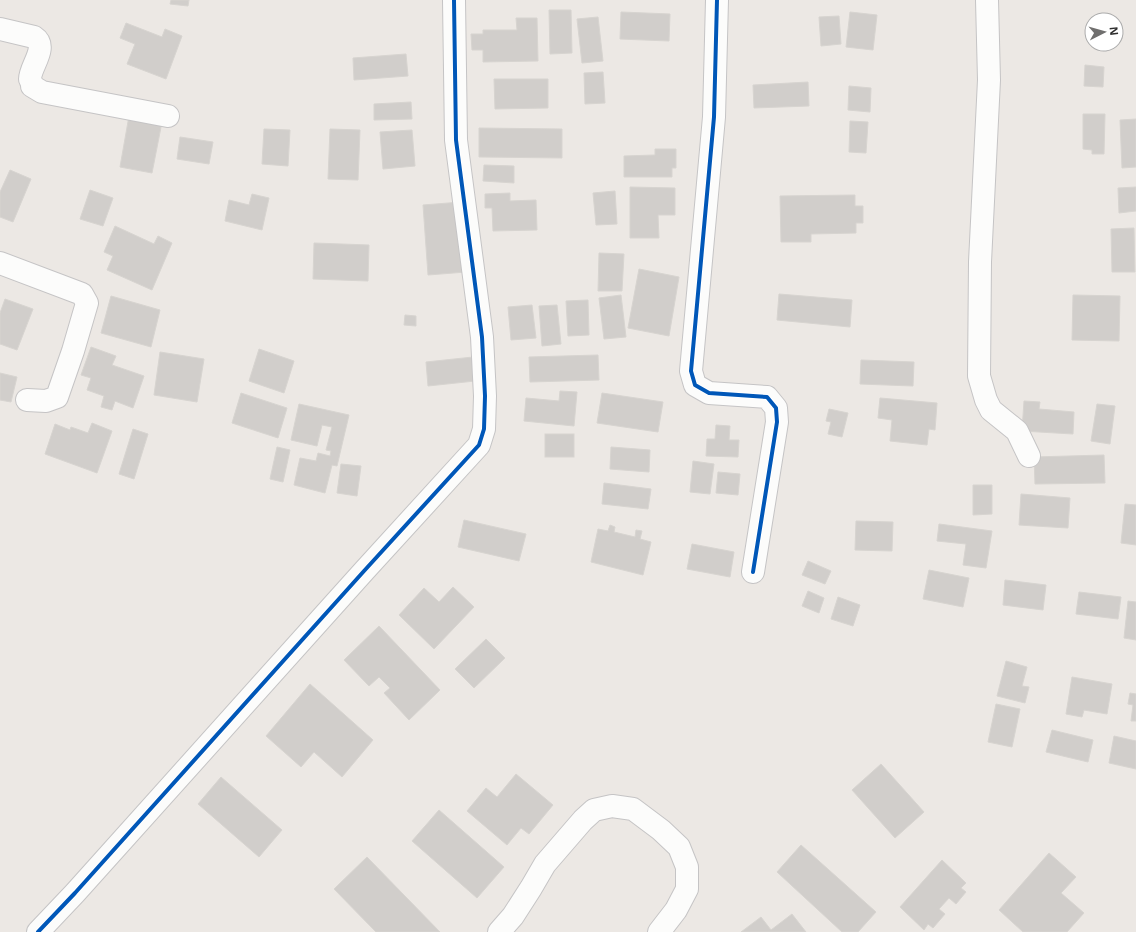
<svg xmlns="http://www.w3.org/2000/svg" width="1136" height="932" font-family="'Noto Sans',sans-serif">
<rect width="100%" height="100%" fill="#ece8e4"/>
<!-- building -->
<g fill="#d1cecb" stroke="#d7d4d0">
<polygon points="171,0 189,0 188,6 170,4"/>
<polygon points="549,10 571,10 572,53 550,54"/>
<polygon points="621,12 670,14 669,41 620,39"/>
<polygon points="850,12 877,15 873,50 846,47"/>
<polygon points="839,16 841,44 821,46 819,17"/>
<polygon points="598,17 603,61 582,63 577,19"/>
<polygon points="516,18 537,18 538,61 483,62 483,50 472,50 471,34 483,34 483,30 517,30"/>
<polygon points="126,23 162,37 165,29 182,36 166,79 127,64 135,44 120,38"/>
<polygon points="406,54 408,76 354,80 353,58"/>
<polygon points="1085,65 1104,67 1103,87 1084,86"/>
<polygon points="603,72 605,103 585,104 584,73"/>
<polygon points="494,79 548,79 548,108 495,109"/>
<polygon points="808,82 809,106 754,108 753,85"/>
<polygon points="849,86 871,88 870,112 848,110"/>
<polygon points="411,102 412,119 374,120 374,104"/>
<polygon points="1083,114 1105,114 1104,154 1092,154 1092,150 1083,149"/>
<polygon points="129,116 162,122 152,173 120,167"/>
<polygon points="1136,119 1136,167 1122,168 1120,120"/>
<polygon points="850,121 868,122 866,153 849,152"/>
<polygon points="479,128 562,129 562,158 479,157"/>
<polygon points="264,129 290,130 288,166 262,164"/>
<polygon points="330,129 360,130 358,180 328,179"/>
<polygon points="412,130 415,166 383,169 380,132"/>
<polygon points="180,137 213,142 209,164 177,159"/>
<polygon points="655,149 676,149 676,168 672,168 672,177 624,177 624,156 655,155"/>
<polygon points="484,165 514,166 514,183 483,181"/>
<polygon points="10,170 31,179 13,222 0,217 0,192"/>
<polygon points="630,187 675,188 675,215 658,215 659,238 630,238"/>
<polygon points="1136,187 1136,211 1119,213 1118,188"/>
<polygon points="90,190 113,198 103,226 80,219"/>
<polygon points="615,191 617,224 596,225 593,193"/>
<polygon points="510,193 510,201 536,200 537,230 493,231 492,208 485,208 485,194"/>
<polygon points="252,194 269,198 262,230 225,221 229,200 249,205"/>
<polygon points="855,195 855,206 863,206 863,223 856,223 856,233 811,234 811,242 781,242 780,196"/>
<polygon points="461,202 466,272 428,275 423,205"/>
<polygon points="115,226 154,244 158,236 172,243 152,290 107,270 113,256 104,252"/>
<polygon points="1134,228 1135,272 1112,272 1111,229"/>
<polygon points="314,243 369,245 368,281 313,279"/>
<polygon points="599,253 624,254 622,291 598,291"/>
<polygon points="639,269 679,277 669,336 628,328"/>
<polygon points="779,294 852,300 850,327 777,320"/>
<polygon points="621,295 626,337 604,339 599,298"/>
<polygon points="1073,295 1120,296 1119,341 1072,340"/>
<polygon points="111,296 160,310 151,347 101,333"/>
<polygon points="5,299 33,309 17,350 0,344 0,313"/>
<polygon points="588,300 589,335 568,336 566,301"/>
<polygon points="532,305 536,338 511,340 508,307"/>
<polygon points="557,305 561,344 542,346 539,306"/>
<polygon points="405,315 416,316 416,326 404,325"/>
<polygon points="91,347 116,356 112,365 144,376 133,408 115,401 112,410 101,407 104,396 87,390 91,378 81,375"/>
<polygon points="259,349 294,361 284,393 249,381"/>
<polygon points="160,352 204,359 197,402 154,395"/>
<polygon points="598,355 599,380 530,382 529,357"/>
<polygon points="473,357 475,381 428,386 426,362"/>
<polygon points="861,360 914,362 913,386 860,384"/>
<polygon points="0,373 17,377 11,402 0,400"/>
<polygon points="560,391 577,392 574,426 524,421 526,398 559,401"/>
<polygon points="241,393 287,408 278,438 232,423"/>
<polygon points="602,393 663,402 658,432 597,423"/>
<polygon points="880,398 937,403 935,430 929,429 927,445 890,441 892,420 878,418"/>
<polygon points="1024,401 1040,402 1039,409 1074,412 1073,434 1022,431"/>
<polygon points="299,404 349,415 337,466 332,465 325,493 294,485 300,458 316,461 318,453 330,456 331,451 326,450 332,427 322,425 317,446 291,440"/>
<polygon points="1097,404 1115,406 1110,444 1091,441"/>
<polygon points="829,409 848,413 842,437 828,434 831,422 826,421"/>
<polygon points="92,423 112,431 97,473 45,454 55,424 70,430 71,427 88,433"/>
<polygon points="716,425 730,426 729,440 739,440 738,457 706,456 707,439 715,439"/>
<polygon points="133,429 148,434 134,479 119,474"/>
<rect x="545" y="434" width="29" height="23"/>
<polygon points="277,447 290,450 283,482 270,479"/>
<polygon points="611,447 650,450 649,472 610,469"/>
<polygon points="1104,455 1105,483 1035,484 1034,457"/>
<polygon points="693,461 714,464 710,494 690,492"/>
<polygon points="341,464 361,466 357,496 337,493"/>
<polygon points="718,472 740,474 738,495 716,493"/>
<polygon points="604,483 651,489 648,509 602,504"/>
<polygon points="973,485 992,485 992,514 973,515"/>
<polygon points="1021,494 1070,498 1068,528 1019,525"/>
<polygon points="1125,504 1136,505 1136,545 1121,543"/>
<polygon points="464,520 526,534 519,561 458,547"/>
<polygon points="856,521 893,522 892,551 855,550"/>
<polygon points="939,524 992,531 986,568 963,565 966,544 937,541"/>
<polygon points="610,525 615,527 614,532 635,537 636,530 642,531 640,539 651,542 643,575 591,562 598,529 608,531"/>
<polygon points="692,544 734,552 730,577 687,569"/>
<polygon points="808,561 831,571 825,584 802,575"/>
<polygon points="929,570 969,578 963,607 923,599"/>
<polygon points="1005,580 1046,585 1043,610 1003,605"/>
<polygon points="453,587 474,607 434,649 399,615 424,588 439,602"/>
<polygon points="808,591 824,598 819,613 802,606"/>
<polygon points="1079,592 1121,597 1118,619 1076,614"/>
<polygon points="838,597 860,605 853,626 831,619"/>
<polygon points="1128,601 1136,602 1136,640 1124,638"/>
<polygon points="379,626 440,690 409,720 384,693 390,688 379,677 369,686 344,660"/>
<polygon points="486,639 505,658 474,688 455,669"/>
<polygon points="1006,661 1027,667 1022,686 1029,687 1025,703 997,696"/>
<polygon points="1072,677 1112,684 1107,714 1084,710 1082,717 1066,714"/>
<polygon points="310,684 373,740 342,777 314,752 301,767 266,736"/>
<polygon points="1130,693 1136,694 1136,721 1131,721 1133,705 1128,704"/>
<polygon points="996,704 1020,709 1012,747 988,742"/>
<polygon points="1052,730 1093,740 1088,762 1046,752"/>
<polygon points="1114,736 1136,741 1136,769 1109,763"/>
<polygon points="881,764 924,812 895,838 852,790"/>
<polygon points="516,774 553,805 529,834 521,828 507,845 467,811 486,788 497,797"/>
<polygon points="221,777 282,830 259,857 198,804"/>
<polygon points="439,810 504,867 477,898 412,841"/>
<polygon points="801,845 876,912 858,932 842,932 777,872"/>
<polygon points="1049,853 1076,877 1061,893 1084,913 1067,932 1023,932 999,910"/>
<polygon points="367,857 440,932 376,932 334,889"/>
<polygon points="942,860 966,883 961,888 966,892 956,904 949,898 939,909 945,914 933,928 928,924 924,930 900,907"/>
<polygon points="792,914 806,932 741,932 761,917 771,930"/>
</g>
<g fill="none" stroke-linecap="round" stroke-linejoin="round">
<!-- minor casing -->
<g stroke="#c5c4c5" stroke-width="24">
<g id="minor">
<polyline points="717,0 714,117 691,371 695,385 709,393 767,397 776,408 777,422 753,572"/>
<polyline points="987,0 989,80 980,262 979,376 986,400 991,410 1017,431 1029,456"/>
<path d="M0,29L34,37C49,47 30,66 30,79C31,81 32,84 32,86L42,92L168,116"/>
<polyline points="0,263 82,294 87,303 73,351 57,397 46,401 27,400"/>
<polyline points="38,932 75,893 364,571 479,445 484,429 485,396 482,337 456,140 454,0"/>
<polyline points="499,932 513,916 531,888 545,864 583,820 594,810 612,806 633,809 661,830 679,847 687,867 687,889 676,910 659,932"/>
</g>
</g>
<!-- minor -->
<use href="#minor" stroke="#fcfcfb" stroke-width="22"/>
<!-- cycleway casing -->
<g stroke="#fff" stroke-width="6">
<g id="cycleway">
<polyline points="717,0 714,117 691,371 695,385 709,393 767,397 776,408 777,422 753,572"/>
<polyline points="38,932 75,893 364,571 479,445 484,429 485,396 482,337 456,140 454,0"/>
</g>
</g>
<!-- cycleway -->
<use href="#cycleway" stroke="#0057b8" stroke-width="4"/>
</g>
<!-- north arrow -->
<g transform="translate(1104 32) rotate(84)"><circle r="19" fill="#ffffff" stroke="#ababab"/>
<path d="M0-3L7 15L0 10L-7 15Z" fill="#706f6e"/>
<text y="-6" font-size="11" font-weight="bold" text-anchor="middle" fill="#2e2e2e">N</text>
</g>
</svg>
